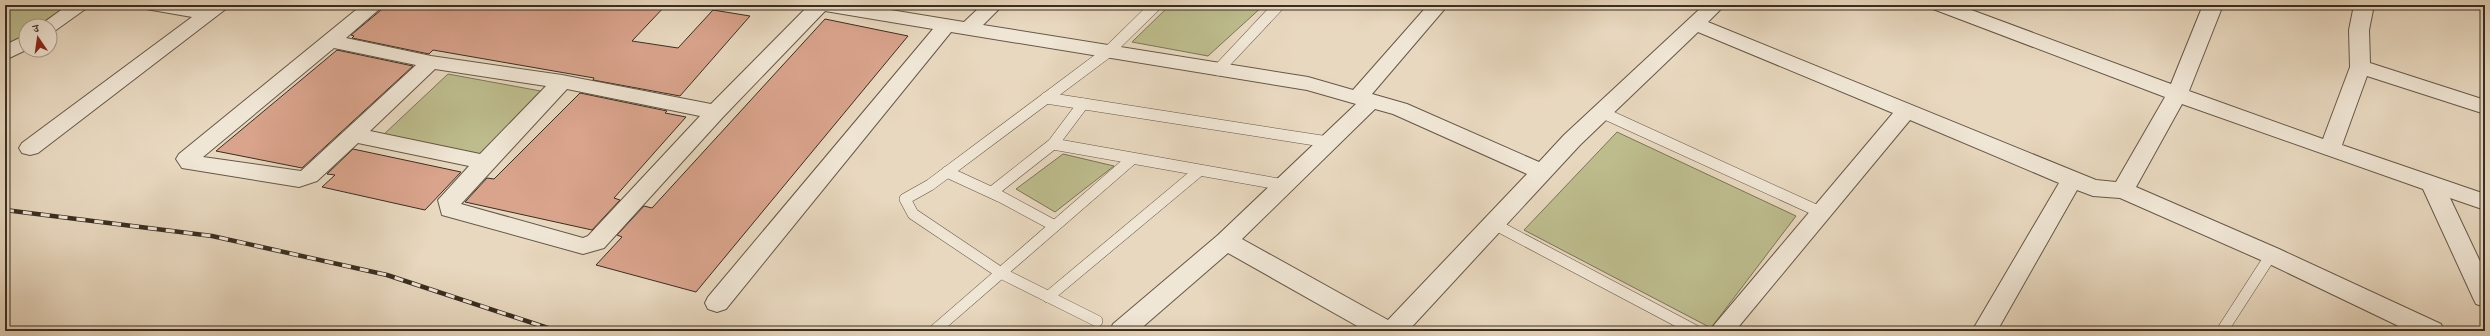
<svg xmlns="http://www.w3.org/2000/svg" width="2490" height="336" font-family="Alegreya,'Noto Serif Devanagari',serif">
<rect width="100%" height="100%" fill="#e8d8bf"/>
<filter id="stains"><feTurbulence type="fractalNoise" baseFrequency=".005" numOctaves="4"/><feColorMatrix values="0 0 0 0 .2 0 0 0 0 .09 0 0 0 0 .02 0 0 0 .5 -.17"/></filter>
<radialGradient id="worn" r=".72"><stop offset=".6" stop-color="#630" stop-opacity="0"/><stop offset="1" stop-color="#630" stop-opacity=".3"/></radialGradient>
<!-- green -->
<g fill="#bdbc8d" stroke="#7b7557">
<polygon points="5,5 68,5 37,26 26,26 26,34 5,48"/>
<polygon points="1170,5 1264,5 1208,56 1132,42"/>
<polygon points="448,74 546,92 484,155 382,136"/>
<polygon points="1617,132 1796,216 1711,328 1524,230"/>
<polygon points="1063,154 1114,166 1055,212 1016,189"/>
</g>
<!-- building -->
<g fill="#d9a38c" stroke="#392e21">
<polygon points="387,5 666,5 632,41 678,48 713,10 750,16 680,96 593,80 594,78 433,50 429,54 352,38 354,36 351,35"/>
<polygon points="825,19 908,36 696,292 596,265 622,237 617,235 644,206 652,208"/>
<polygon points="337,50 413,66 302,168 216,151"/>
<polygon points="580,93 667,111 665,113 686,117 614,198 620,200 592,230 465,202 487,178 494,179"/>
<polygon points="353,149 461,172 425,210 322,187 335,175 327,174"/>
</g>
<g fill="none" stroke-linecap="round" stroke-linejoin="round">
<!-- service casing -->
<g stroke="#655848" stroke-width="12">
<g id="service">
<polyline points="1218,70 1279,5"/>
<polyline points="1046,98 1328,142"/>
<polyline points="1601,112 1820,212"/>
<polyline points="1053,144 1284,185"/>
<polyline points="947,172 999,196"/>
<polyline points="1494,224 1696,331"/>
<polyline points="1055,226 992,192 1053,144 1083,104"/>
<polyline points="1048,297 1199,171"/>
<polyline points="1097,321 1001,273 913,214 905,199 930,185 1108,52 1156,5"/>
<polyline points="934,331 1132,159"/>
<polyline points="2222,331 2271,255"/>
</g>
</g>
<!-- minor casing -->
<g stroke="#655848" stroke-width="2">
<g id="minor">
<polygon points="68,5 91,5 56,30 50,32 50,26 39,26"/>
<polygon points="143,5 188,5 205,8 209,5 231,5 38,153 30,155 22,153 19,148 22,143 192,17 146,9"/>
<path d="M362,5H384L346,38L431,56L562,75L711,104L809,5H860L964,22L982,5H1003L983,25L1308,77L1353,90L1428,5H1448L1372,94L1407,104L1539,162L1564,135L1704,5H1725L1708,22L2096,180L2116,182L2165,97L1933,9L1930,5H1958L2171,84L2203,5H2223L2189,91L2323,139L2350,67L2349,30L2354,5H2374L2369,30L2370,63L2485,100V114L2367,76L2342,145L2485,194V210L2450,198L2485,272V307L2476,304L2473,298L2423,189L2182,104L2136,187L2279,249L2441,324L2444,331H2409L2263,261L2120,198L2093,196L2077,190L1997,331H1972L2059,183L1910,120L1735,331H1709L1893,113L1698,32L1580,145L1408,331H1366L1228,253L1138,331H1110L1113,324L1218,235L1356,104L1307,90L951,32L726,309L717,312L708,309L705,303L708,297L933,29L825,11L723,117L604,248L583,254L442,215L438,200L469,166L358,143L317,181L299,187L182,168L176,159L179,154ZM334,48L416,65L301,171L203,157ZM435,69L546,86L480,154L370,131ZM567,89L700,116L588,236L583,238L461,204ZM1375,109L1393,114L1527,174L1388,320L1242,239Z"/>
<polygon points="26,35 26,50 5,60 5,45"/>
</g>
</g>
<!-- service -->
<use href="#service" stroke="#f0e6d5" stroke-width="11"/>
<!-- minor -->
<use href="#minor" fill="#f0e6d5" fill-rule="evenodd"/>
<!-- rail casing -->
<g stroke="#392e21" stroke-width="4.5">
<polyline id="rail" points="5,210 212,236 387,275 557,331"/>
</g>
<!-- rail -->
<use href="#rail" stroke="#f0e6d5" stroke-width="3" stroke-dasharray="9" stroke-linecap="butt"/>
</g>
<!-- margin -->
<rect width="2490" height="336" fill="none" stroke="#e8d8bf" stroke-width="20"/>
<rect x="6" y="6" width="2478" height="324" fill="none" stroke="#392e21" stroke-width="2"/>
<rect x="10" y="10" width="2470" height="316" fill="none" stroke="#392e21"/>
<!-- north arrow -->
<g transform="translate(38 38) rotate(347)"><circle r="19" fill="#f0e6d5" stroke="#a79c8d"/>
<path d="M0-3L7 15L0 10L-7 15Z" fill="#8f2418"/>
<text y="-6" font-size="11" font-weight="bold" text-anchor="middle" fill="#392e21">उ</text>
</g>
<rect width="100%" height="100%" filter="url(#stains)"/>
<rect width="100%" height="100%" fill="url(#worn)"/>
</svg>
